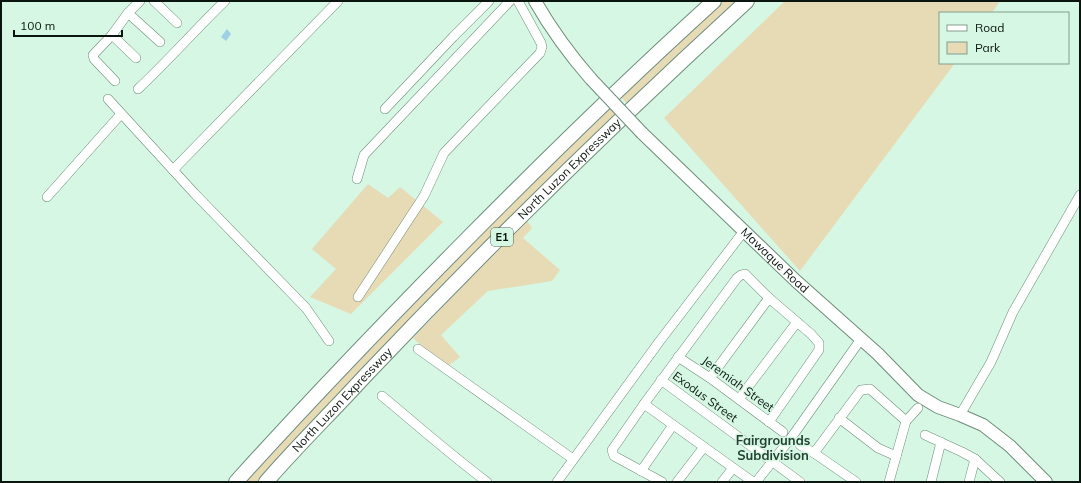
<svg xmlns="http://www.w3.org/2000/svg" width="1081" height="483" font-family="Mulish,sans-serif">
<rect width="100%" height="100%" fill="#d5f7e3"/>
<!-- green -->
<g fill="#e7dbb6">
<polygon points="723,1 743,1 630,107 620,96"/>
<polygon points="785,1 1000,1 992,13 940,13 940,63 955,63 800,271 664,118"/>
<polygon points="612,102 622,114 260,482 244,482 323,394"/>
<polygon points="368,184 388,198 400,187 443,222 351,314 310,297 336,269 312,249"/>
<polygon points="526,219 532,228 523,238 560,270 552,281 488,291 441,335 460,357 445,368 413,338"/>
</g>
<!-- water -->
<polygon fill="#9fd0e6" points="227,29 231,34 226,41 221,37"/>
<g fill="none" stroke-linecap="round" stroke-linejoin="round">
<!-- minor casing -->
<g stroke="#6d8d7b" stroke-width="10">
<g id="minor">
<polyline points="154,1 177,23"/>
<polyline points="128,13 160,42"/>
<polyline points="112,35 136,58"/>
<polyline points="115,81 94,59 93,55 112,35 128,13 140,1"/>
<path d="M138,89C168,61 195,30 225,1"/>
<polyline points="108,99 195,194 306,308 329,341"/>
<polyline points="385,109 453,37 489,1"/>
<polyline points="173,170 338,1"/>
<polyline points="357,179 364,155 510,1"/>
<polyline points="47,197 121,114"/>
<polyline points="358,297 424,196 444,153 540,53 542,47 541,43 518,1"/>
<polyline points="418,349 573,459"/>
<polyline points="678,357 710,378 783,432"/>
<polyline points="710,378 769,298"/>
<polyline points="661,380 800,482"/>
<path d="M382,396C417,425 451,455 487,482"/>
<polyline points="739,399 797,322"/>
<polyline points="644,404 753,482"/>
<polyline points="960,415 991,362 1013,312 1080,195"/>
<polyline points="839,418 878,448 896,456"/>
<polyline points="925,435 962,452 975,459 1000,482"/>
<polyline points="800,445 814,453"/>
<polyline points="641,471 673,425"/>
<polyline points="557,482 659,342 744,231"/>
<polyline points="662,482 614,456 612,450 644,404 737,278 741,275 745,274 769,298 811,334 819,343 819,350 769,422"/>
<polyline points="677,482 704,447"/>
<polyline points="722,482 733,468"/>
<polyline points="756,482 791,438 861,339"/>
<polyline points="856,482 814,453 861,390 870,389 906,421"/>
<polyline points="889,482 906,421 918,408"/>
<polyline points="931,482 941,442"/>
<polyline points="969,482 975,459"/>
</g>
</g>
<!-- major casing -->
<g stroke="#6d8d7b" stroke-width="14">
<g id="major">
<path d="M535,1C551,29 570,55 591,79"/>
<path id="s1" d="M642,133L796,281L878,354L918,395L938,407L960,415L983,425L1010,446L1046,482"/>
</g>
</g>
<!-- highway casing -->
<g stroke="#6d8d7b" stroke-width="16">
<g id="highway">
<path d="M236,482C310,400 386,321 464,242C545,160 628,79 714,1"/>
<path id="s2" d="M266,482C297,446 332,412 364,377C487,247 615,122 747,1"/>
</g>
</g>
<!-- minor -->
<use href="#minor" stroke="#fff" stroke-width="9"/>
<!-- major -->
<use href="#major" stroke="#fff" stroke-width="12"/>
<!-- highway -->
<use href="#highway" stroke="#fff" stroke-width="14"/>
<!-- major-bridge casing -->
<g stroke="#6d8d7b" stroke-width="14" stroke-linecap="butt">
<polyline id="major-bridge" points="591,79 642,133"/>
</g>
<!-- major-bridge -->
<use href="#major-bridge" stroke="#fff" stroke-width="12"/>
</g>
<g text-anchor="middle" stroke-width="3" stroke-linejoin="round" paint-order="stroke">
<!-- shield labels -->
<rect fill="#d5f7e3" stroke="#46594e" stroke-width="1" x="491" y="228" width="22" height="18" rx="3"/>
<g font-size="11" font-weight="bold" fill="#09150e">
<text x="502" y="241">E1</text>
</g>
<!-- street labels -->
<g font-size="12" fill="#09150e" stroke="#d5f7e3">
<text dy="4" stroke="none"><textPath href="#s2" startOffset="436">North Luzon Expressway</textPath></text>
<text dy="4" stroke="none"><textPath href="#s1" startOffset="184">Mawaque Road</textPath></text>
<text transform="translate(738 384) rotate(36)" y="4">Jeremiah Street</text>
<text transform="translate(705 397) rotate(36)" y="4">Exodus Street</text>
<text dy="4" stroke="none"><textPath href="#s2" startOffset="112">North Luzon Expressway</textPath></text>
</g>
<!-- neighbourhood labels -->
<g font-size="13" font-weight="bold" fill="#244132" stroke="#d5f7e3">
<text x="773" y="445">Fairgrounds<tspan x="773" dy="15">Subdivision</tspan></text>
</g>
</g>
<!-- border -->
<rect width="1081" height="483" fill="none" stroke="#09150e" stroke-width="4"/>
<!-- legend -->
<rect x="939" y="12" width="130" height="52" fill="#d5f7e3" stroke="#839d8e"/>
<rect x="947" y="25" width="20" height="6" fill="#ffffff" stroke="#839d8e"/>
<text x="975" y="32" font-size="12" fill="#09150e">Road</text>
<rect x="947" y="42" width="20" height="12" fill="#e7dbb6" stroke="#839d8e"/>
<text x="975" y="52" font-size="12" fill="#09150e">Park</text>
<!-- scale -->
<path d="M14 30v6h108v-6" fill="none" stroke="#09150e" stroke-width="2"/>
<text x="20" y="30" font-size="12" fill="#09150e" stroke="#d5f7e3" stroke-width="3" paint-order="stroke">100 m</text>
</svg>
